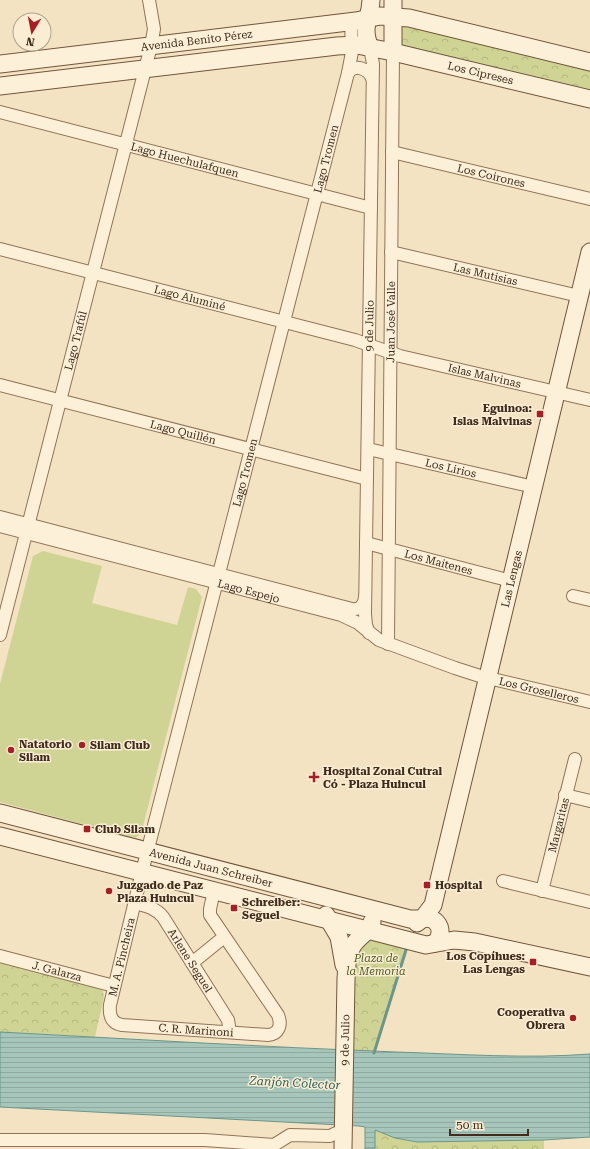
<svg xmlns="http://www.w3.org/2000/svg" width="590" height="1149" font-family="'Roboto Serif',serif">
<defs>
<pattern id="park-crowns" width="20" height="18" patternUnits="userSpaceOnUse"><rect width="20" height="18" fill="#cfd495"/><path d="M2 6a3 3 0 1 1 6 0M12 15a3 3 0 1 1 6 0" fill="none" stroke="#b3b680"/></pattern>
<pattern id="water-rules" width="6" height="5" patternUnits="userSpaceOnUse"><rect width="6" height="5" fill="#a6c6bb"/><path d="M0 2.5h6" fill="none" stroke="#90aaa0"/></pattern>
</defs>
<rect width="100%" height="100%" fill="#f4e3c3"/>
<!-- green -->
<polygon fill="#cfd495" points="43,551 102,566 92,603 177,625 188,587 196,589 202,597 141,834 135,838 0,802 0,684 33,556"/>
<!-- park -->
<g fill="url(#park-crowns)">
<polygon points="400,24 590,67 590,93 401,47"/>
<polygon points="369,939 406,947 375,1051 352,1050 353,959"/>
<polygon points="0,961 101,988 103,991 104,997 95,1037 0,1032"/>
<polygon points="375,1130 395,1138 410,1141 544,1140 544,1149 375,1149"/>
</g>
<!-- water -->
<path fill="url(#water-rules)" stroke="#6b968a" d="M0,1032C132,1039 264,1047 396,1052C461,1054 526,1059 590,1054V1137L544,1140L417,1142L395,1138L375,1130V1149H365V1127L359,1126L0,1107Z"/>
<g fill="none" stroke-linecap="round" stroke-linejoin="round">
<!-- stream -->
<polyline stroke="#6b968a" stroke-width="3" points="374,1053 406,950"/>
<!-- street casing -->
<g stroke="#917457" stroke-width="14">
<g id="street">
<path d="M348,73C355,63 368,69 372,78"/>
<path id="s1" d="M0,112L371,208"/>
<path id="s2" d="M392,152L590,199"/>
<path id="s3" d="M0,249L355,340L400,356L590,400"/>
<path id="s4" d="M391,252L579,296"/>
<path id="s5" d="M0,385L367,479"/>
<path id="s6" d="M368,449L534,487"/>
<path d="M0,517L352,609C360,610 364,605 365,597"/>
<path id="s7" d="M0,526L341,615L358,623L379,640L455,668L480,676L590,702"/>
<path id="s8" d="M366,543L511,581"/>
<polyline points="573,596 590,600"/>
<path id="s9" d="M369,633L366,625L365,614L373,64L370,48"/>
<path id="s10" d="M0,635L151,46L154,29L149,0"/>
<path id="s11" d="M388,644L393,52"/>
<polyline points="565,795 590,801"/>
<polyline points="503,881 590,902"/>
<path id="s12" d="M214,891L210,909V915L278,1015C282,1025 279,1034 268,1035L122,1025C111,1023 109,1015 110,1005L142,872L348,73L352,52L351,22"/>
<path id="s13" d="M542,891L575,759"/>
<path id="s14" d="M135,903C146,906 156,908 163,917L228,1020L230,1032"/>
<path id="s15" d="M0,956L114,986"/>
<polyline points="192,963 224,937"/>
<polyline points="0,1140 205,1140 274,1145 290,1135 330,1136 336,1133 343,1133"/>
</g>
</g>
<!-- secondary casing -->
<g stroke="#73543a" stroke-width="19">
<g id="secondary">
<path d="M370,48C361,26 370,21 371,0"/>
<polyline points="393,52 393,0"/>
<path id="s16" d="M0,64L356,21L380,16L409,18L590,62"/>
<path id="s17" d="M0,86L337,46L357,45L393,52L590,99"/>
<path id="s18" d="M0,813L410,919H421"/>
<polyline points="0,836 422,944 426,945 454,940 475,942 590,967"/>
<polyline points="326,915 339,937 344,965"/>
<path id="s19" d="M423,918L433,905L590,252"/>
<path d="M417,923C431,909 449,929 435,943"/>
<path id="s20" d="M343,1149L346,979C347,968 346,956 352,947C357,937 369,933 372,922"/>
</g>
</g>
<!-- street -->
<use href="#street" stroke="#fdf0d8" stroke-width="12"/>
<!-- secondary -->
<use href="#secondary" stroke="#fdf0d8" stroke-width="17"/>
</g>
<!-- markers -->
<g fill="#a91e25" stroke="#faedd4" stroke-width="1.5">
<rect x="536" y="410" width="8" height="8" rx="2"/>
<circle cx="82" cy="745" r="4"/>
<circle cx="11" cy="750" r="4"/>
<path d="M312 771h4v4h4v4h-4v4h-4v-4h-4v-4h4z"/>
<rect x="83" y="825" width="8" height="8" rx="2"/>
<rect x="423" y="881" width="8" height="8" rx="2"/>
<circle cx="109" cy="891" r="4"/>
<rect x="230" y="904" width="8" height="8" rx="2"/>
<rect x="529" y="958" width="8" height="8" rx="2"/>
<circle cx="573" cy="1018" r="4"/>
</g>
<g text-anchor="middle" stroke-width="3" stroke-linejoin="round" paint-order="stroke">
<!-- street labels -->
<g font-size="11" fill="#3f2c1d" stroke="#faedd4">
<text dy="4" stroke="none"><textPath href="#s16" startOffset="198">Avenida Benito Pérez</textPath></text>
<text dy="4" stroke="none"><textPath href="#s17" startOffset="486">Los Cipreses</textPath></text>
<text dy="4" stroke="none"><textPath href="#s12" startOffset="1218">Lago Tromen</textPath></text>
<text dy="4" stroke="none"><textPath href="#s1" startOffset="191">Lago Huechulafquen</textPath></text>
<text dy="4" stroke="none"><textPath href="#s2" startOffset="102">Los Coirones</textPath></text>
<text dy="4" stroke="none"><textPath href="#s4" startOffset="97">Las Mutisias</textPath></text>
<text dy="4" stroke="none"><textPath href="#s3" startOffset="196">Lago Aluminé</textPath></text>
<text dy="4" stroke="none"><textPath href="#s11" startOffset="322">Juan José Valle</textPath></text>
<text dy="4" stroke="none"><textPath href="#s9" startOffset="308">9 de Julio</textPath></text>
<text dy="4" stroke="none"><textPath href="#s10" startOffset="304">Lago Trafúl</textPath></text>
<text dy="4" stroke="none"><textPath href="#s3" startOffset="501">Islas Malvinas</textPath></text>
<text dy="4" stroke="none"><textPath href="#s5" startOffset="189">Lago Quillén</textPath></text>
<text dy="4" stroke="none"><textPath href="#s6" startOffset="85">Los Lirios</textPath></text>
<text dy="4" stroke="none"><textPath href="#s12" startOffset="894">Lago Tromen</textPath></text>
<text dy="4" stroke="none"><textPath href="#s8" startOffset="75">Los Maitenes</textPath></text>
<text dy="4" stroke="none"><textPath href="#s19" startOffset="352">Las Lengas</textPath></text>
<text dy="4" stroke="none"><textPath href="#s7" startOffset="257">Lago Espejo</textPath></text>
<text dy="4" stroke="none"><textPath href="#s7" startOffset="566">Los Groselleros</textPath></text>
<text dy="4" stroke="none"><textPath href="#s13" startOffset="68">Margaritas</textPath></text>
<text dy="4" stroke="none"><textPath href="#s18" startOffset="218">Avenida Juan Schreiber</textPath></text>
<text dy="4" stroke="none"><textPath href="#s12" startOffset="394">M. A. Pincheira</textPath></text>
<text dy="4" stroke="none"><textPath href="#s14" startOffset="83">Arlene Seguel</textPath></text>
<text dy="4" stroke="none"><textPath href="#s15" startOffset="59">J. Galarza</textPath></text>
<text transform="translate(196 1030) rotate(4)" y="4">C. R. Marinoni</text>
<text dy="4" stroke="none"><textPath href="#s20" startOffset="109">9 de Julio</textPath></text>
</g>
<!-- poi labels -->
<g font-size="11" font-weight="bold" fill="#3f2c1d" stroke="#faedd4" text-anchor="start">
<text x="532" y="412" text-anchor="end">Eguinoa:<tspan x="532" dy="13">Islas Malvinas</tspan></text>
<text x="19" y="748">Natatorio<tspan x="19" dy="13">Silam</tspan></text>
<text x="90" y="749">Silam Club</text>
<text x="323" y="775">Hospital Zonal Cutral<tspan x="323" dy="13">Có - Plaza Huincul</tspan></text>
<text x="95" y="833">Club Silam</text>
<text x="117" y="889">Juzgado de Paz<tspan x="117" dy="13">Plaza Huincul</tspan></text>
<text x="435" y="889">Hospital</text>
<text x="242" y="906">Schreiber:<tspan x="242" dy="13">Seguel</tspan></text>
<text x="525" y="960" text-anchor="end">Los Copíhues:<tspan x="525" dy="13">Las Lengas</tspan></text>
<text x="565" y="1016" text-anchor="end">Cooperativa<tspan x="565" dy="13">Obrera</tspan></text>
</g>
<!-- park labels -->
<g font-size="11" font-style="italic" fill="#515e21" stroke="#faedd4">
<text x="376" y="962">Plaza de<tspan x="376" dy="13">la Memoria</tspan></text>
</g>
<!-- water labels -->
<g font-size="12" font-style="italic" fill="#2a615b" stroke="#faedd4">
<text transform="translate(295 1083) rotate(3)" y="4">Zanjón Colector</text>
</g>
</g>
<!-- north arrow -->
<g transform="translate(32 32) rotate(190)"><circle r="19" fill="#faedd4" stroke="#afa08b"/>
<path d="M0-3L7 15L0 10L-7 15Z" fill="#a91e25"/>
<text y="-6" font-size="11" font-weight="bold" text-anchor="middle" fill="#3f2c1d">N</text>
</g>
<!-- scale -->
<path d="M450 1129v6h78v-6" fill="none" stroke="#3f2c1d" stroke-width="2"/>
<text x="456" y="1129" font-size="12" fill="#3f2c1d" stroke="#faedd4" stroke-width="3" paint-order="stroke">50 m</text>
</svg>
